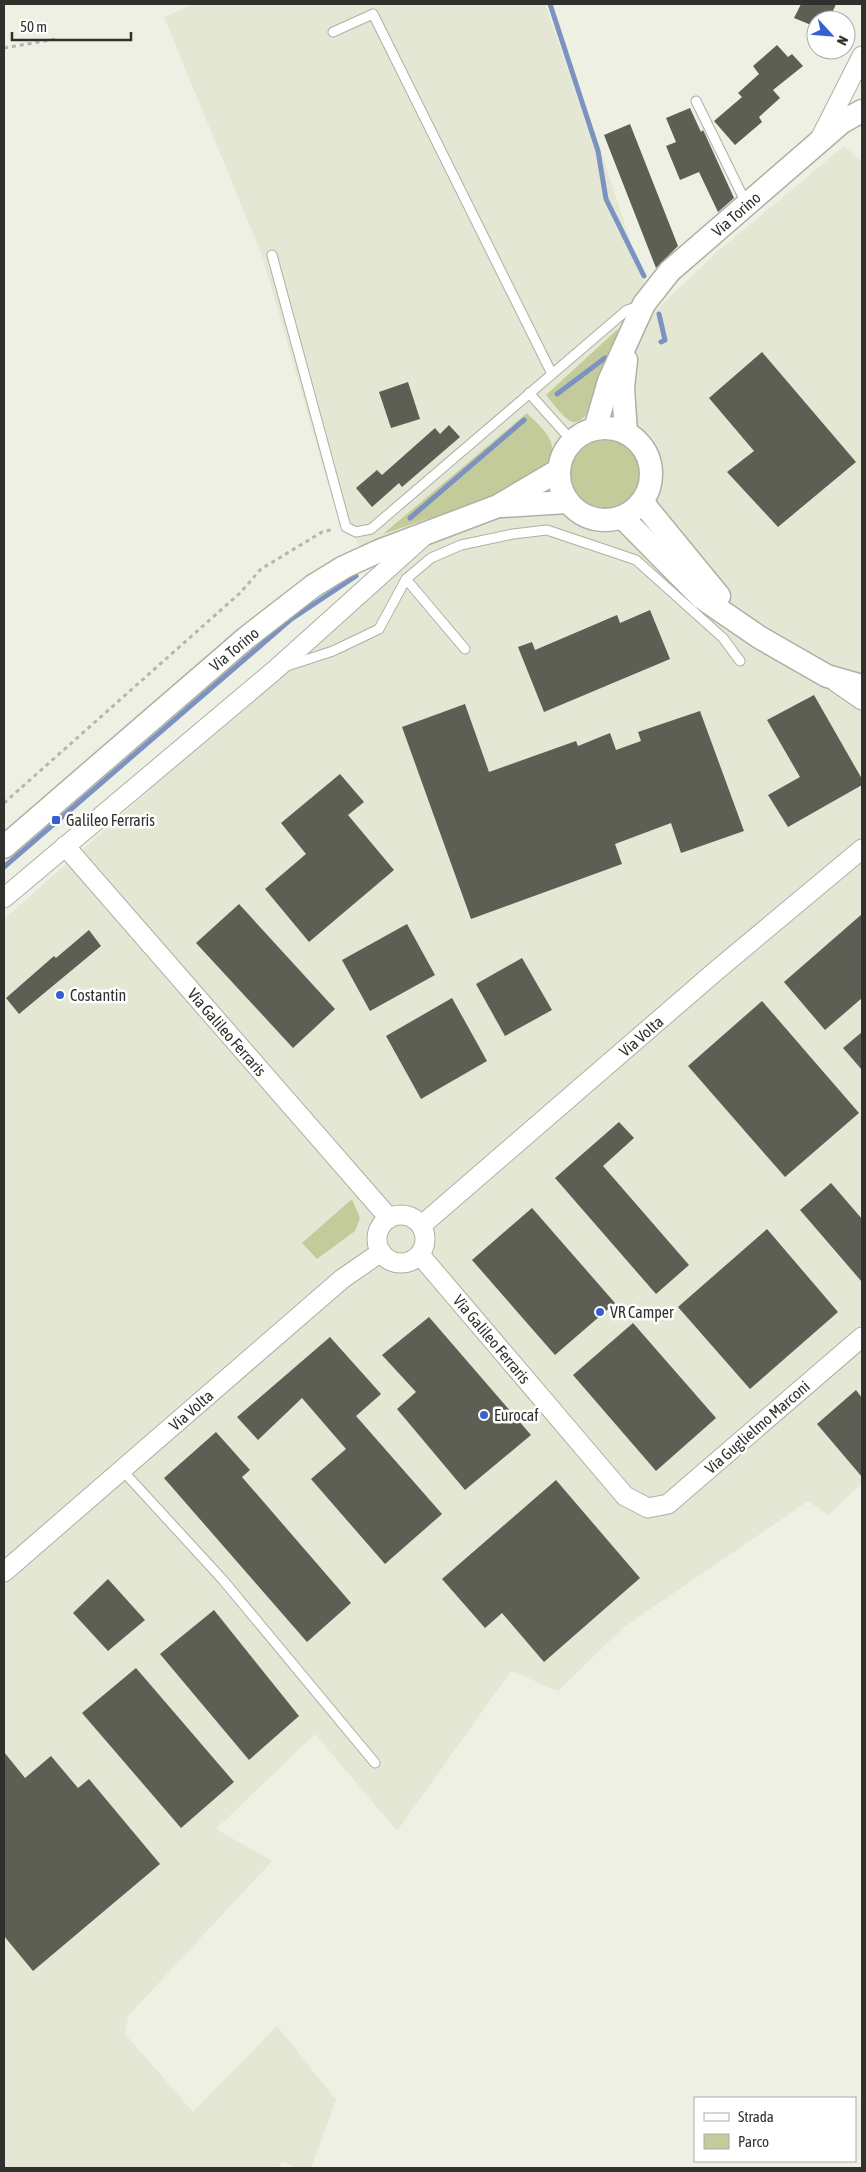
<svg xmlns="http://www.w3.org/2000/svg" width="866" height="2172" font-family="'Asap Condensed',sans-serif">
<rect width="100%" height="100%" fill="#eef0e3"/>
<!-- built -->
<polygon fill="#e3e7d3" points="194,4 545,4 589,132 595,132 644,284 656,310 717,252 844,146 862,162 862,1483 829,1515 808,1501 624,1627 558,1691 511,1671 397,1831 315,1734 216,1829 272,1861 128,2016 125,2034 193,2112 277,2026 336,2100 311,2168 296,2168 282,2161 278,2168 4,2168 4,919 379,587 326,478 262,255 164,17"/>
<!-- green -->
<g fill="#c4cb9b">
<path d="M619,328C614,343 593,434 570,421C562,416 553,403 546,395Z"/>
<path d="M527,413C543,430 563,443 545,467L493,497L383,534Z"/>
<circle cx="607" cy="477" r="37"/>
<polygon points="352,1199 360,1218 355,1231 317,1259 302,1243"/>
</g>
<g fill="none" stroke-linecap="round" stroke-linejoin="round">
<!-- stream -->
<g stroke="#7c92c0" stroke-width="5">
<polyline points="550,4 598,151 606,199 644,276"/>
<polyline points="659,314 665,340 661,342"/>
<polyline points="557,394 605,358"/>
<polyline points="410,518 524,420"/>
<polyline points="4,867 290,620 356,576"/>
</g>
</g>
<!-- building -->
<g fill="#5d5e54">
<polygon points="801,4 836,4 829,20 816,20 816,27 794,18"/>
<polygon points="777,45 788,57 792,54 803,66 773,90 780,98 759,117 762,122 735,145 714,121 742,97 738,93 759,74 753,66"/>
<polygon points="690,108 701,132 703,130 705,134 734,198 718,212 699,172 680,180 666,146 676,142 666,118"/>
<polygon points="630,124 678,246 656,268 604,135"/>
<polygon points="762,352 856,462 778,527 727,472 754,451 709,398"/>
<polygon points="408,382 420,419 391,428 379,392"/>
<polygon points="449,425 460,437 402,487 399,483 372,507 356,488 377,470 382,475 435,428 440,434"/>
<polygon points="650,610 670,659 544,712 518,647 532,642 535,650 617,615 620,623"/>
<polygon points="814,695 862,779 862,785 788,827 768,795 800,777 767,720"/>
<polygon points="465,704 489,772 576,741 578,746 610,733 616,750 641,741 638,732 700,711 744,831 681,853 671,823 615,844 622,864 471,919 402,727"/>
<polygon points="340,774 364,802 348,815 394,870 309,942 265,889 306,854 281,823"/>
<polygon points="239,904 335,1009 293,1048 196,943"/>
<polygon points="862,914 862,998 825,1030 784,982"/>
<polygon points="407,924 435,975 370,1011 342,960"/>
<polygon points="89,930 101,946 19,1014 6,998 54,956 56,958"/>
<polygon points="522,958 552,1010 505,1036 476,984"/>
<polygon points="452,998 487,1061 421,1099 386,1036"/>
<polygon points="762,1001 859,1113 785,1177 688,1066"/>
<polygon points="862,1032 862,1070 843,1048"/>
<polygon points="619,1122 634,1138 603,1166 689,1265 656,1294 555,1178"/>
<polygon points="831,1183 862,1219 862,1282 800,1210"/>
<polygon points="532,1208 615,1303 555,1355 472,1260"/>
<polygon points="767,1229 838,1312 750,1389 678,1307"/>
<polygon points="429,1317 531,1435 465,1490 397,1409 416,1392 382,1355"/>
<polygon points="633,1323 716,1418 656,1471 573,1375"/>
<polygon points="330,1337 381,1394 356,1416 442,1514 385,1564 311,1479 346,1449 302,1398 258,1440 237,1417"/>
<polygon points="856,1390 862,1398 862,1477 817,1424"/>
<polygon points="216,1432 250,1470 242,1477 351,1603 307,1642 164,1478"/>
<polygon points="556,1480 640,1578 544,1662 502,1613 485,1628 442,1579"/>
<polygon points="108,1579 145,1620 108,1651 73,1613"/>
<polygon points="214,1610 299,1716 249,1760 160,1654"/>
<polygon points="136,1668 234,1782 181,1828 82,1713"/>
<polygon points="4,1752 25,1778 51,1756 78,1788 89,1779 160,1864 33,1971 4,1936"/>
</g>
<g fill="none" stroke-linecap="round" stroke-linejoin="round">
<!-- service casing -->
<g stroke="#aeb0a4" stroke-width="11">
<g id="service">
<polyline points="333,32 373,14 552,374"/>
<polyline points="696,101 747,205"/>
<polyline points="272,255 346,527 356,532 371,529 627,310 639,306"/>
<polyline points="529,393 572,441"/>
<polyline points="406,579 465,649"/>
<polyline points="287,666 333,651 379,629 406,579 431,558 461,545 513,534 547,530 636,560 723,638 740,661"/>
<polyline points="122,1470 223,1580 375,1763"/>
</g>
</g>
<!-- minor casing -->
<g stroke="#aeb0a4" stroke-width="21">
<g id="minor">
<polyline points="821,137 862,56"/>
<polyline points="836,682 862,700"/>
<polyline points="65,846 389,1218"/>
<polyline points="4,898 275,670 425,535"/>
<circle cx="401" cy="1239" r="24"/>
<polyline points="422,1225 717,970 862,849"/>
<polyline points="420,1255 625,1496 648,1508 668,1504 862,1337"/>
<polyline points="4,1572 342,1279 381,1252"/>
</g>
</g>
<!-- tertiary casing -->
<g stroke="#aeb0a4" stroke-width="25">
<g id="tertiary">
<polyline points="626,360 623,388 626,433"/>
<circle cx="605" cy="474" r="46"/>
<polyline points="595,429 609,381 644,304 670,271 842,122 862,111"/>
<polyline points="642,502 719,596"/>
<polyline points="502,506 567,502"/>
<polyline points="622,517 702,598 759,637 827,676 862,686"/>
<polyline points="4,847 246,638 313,586 344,567 379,551 498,506 559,470"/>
</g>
</g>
<!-- path -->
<g stroke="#b5b6ac" stroke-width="3" stroke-dasharray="4 4" stroke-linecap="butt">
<polyline points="4,48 56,39"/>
<polyline points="4,803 240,593 261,569 322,532 334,529"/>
</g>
<!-- service -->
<use href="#service" stroke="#fff" stroke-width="9"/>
<!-- minor -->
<use href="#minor" stroke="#fff" stroke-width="19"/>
<!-- tertiary -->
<use href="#tertiary" stroke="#fff" stroke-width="22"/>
</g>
<!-- markers -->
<g fill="#3660d0" stroke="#fff" stroke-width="2">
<rect x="51" y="815" width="10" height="10" rx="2.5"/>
<circle cx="60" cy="995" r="5"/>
<circle cx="600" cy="1312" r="5"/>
<circle cx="484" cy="1415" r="5"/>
</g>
<g text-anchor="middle" stroke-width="5" stroke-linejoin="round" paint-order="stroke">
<!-- street labels -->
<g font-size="16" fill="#30312c" stroke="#fff">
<text transform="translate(736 214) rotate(-41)" y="6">Via Torino</text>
<text transform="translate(234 649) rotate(-40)" y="6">Via Torino</text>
<text transform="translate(227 1032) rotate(49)" y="6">Via Galileo Ferraris</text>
<text transform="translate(641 1036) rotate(-41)" y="6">Via Volta</text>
<text transform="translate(492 1339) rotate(50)" y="6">Via Galileo Ferraris</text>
<text transform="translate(191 1410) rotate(-41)" y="6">Via Volta</text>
<text transform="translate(757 1427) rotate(-41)" y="6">Via Guglielmo Marconi</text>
</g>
<!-- poi labels -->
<g font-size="16" fill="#30312c" stroke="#fff" text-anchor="start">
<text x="66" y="826">Galileo Ferraris</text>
<text x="70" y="1001">Costantin</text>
<text x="610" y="1318">VR Camper</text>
<text x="494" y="1421">Eurocaf</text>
</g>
</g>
<!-- border -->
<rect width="866" height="2172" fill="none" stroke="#30312c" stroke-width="10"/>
<!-- legend -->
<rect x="694" y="2097" width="162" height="65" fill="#ffffff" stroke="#acadab"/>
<rect x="704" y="2113" width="25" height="8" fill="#ffffff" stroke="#acadab"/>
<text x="738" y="2122" font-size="15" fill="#30312c">Strada</text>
<rect x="704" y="2134" width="25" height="15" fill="#c4cb9b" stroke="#acadab"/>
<text x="738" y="2147" font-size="15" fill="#30312c">Parco</text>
<!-- north arrow -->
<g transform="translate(831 35) rotate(116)"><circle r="24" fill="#ffffff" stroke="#acadab"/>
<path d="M0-4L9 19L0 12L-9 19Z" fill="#3660d0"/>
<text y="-8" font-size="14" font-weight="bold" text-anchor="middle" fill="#30312c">N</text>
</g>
<!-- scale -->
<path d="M12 32v8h119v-8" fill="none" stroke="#30312c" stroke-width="2.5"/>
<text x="20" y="32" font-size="15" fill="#30312c" stroke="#ffffff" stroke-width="4" paint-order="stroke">50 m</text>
</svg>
